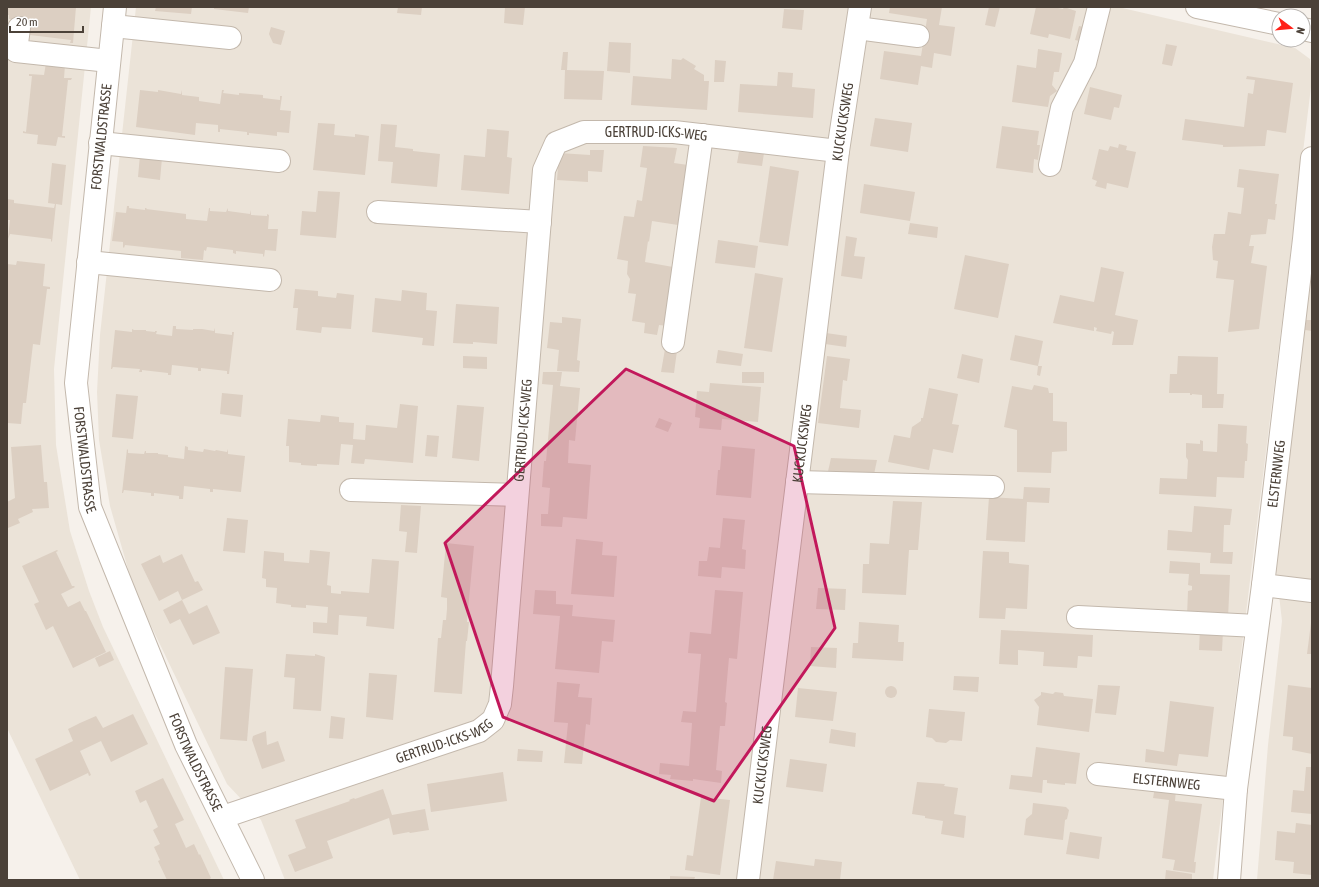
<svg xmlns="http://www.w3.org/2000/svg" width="1319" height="887" font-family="'Asap Condensed',sans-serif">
<rect width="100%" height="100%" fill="#f6f1eb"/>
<!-- residential -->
<g fill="#ebe3d8">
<polygon points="7,7 91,7 54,369 56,445 70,531 89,591 103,627 224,880 80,880 7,728"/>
<polygon points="136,7 1118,7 1295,48 1310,59 1312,79 1213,880 285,880 261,820 227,784 143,609 130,576 110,506 99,440 97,392 100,335"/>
<polygon points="1312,222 1312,880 1257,880 1268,745 1282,621 1276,569 1306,319 1301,319"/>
</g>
<!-- building -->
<g fill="#dccfc2">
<polygon points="7,7 61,7 74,8 74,7 76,7 73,43 70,43 71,40 30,35 31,21 9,19 9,15 7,15"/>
<polygon points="156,7 192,7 191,14 155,11"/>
<polygon points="214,7 249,7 248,13 214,9"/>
<polygon points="398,7 422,7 421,15 397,13"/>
<polygon points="505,7 525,7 523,25 504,23"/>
<polygon points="890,7 942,7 939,25 955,27 951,56 934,53 932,68 921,66 918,85 880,79 884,51 921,56 927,19 889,13"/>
<polygon points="989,7 1000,7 995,27 985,25"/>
<polygon points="1036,7 1053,7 1063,9 1064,7 1076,11 1070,39 1049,34 1048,38 1030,34"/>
<polygon points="784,9 804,10 802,30 782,28"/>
<polygon points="1079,26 1088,28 1084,42 1075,40"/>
<polygon points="271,27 285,31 281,45 273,43 269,34"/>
<polygon points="609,42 631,43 630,73 607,71"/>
<polygon points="1166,44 1177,46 1172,66 1162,64"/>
<polygon points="1038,49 1062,53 1059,72 1054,72 1052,85 1057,91 1050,96 1048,107 1012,102 1017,65 1036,68"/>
<polygon points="563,52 568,52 567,70 604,71 602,100 564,99 565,70 561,70"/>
<polygon points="683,58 696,66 694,69 704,75 704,81 709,81 707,110 631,105 633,76 671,79 672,59 681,60"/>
<polygon points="715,60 726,61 724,82 714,82"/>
<polygon points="46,63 65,65 64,78 72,78 71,80 68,80 62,136 65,136 65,138 58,137 56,146 37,144 38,135 23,133 23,131 26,132 32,76 29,76 29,74 44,75"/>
<polygon points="778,72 793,73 792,87 815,89 813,118 738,112 740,84 777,86"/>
<polygon points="1247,76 1293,83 1286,133 1267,130 1265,146 1223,147 1223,145 1182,140 1185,119 1244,127 1248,93 1253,94 1255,80 1246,79"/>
<polygon points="1090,87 1122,95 1119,108 1114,107 1111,120 1084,114"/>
<polygon points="140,90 158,92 158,90 181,94 182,90 182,95 199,97 199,101 220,104 222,90 224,90 223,93 239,95 239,93 263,95 263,98 280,100 280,96 282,96 280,110 291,111 289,133 277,132 277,136 249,133 249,135 247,135 247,132 220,129 220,132 218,132 218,125 196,123 195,135 136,127"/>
<polygon points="875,118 912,123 908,152 870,146"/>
<polygon points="318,123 335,124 334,135 355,137 355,134 369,136 365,175 313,170"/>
<polygon points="381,124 397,125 395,147 413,149 413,151 440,154 437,187 391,183 393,162 378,161"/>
<polygon points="1002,126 1039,131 1037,145 1040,145 1038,160 1034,159 1033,173 996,168"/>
<polygon points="487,129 509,131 507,157 512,158 509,194 461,190 464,155 485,157"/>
<polygon points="1119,144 1127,146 1126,150 1136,152 1128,188 1107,183 1106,189 1095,186 1097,181 1092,179 1099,149 1108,151 1110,146 1118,148"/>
<polygon points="643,146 677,148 674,163 688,165 678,225 652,221 649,242 648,241 645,262 673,267 668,326 659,325 657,335 644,333 645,323 632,321 636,294 628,293 630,279 627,274 628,261 617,259 624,216 634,217 637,200 642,201 647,168 640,167"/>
<polygon points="590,150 604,150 602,172 588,171 588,182 557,180 559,153 590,155"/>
<polygon points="739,152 764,153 762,166 737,163"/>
<polygon points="140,155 162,158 160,180 138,177"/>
<polygon points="52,163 66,165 62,205 56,204 52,242 51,241 51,239 10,234 8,239 10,220 7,220 7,199 14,200 14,203 54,208 55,204 48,203"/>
<polygon points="770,166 799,171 788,246 759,242"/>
<polygon points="1239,169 1279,174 1275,204 1277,204 1275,220 1268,219 1266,234 1251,235 1249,246 1254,246 1251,263 1267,266 1259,329 1228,332 1234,280 1216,278 1218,261 1213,260 1212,247 1214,234 1225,234 1228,212 1241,214 1244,188 1237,187"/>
<polygon points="864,184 915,192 910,221 860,213"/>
<polygon points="318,191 340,192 336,238 300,235 302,211 316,212"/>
<polygon points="127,206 129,206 129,208 145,210 145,208 147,208 146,209 186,214 186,219 207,221 209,208 210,208 210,211 226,212 228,208 228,211 250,214 251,210 251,215 267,216 267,214 269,215 268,229 278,229 276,251 265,250 264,257 263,256 263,254 236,251 236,254 233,253 233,250 207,247 206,251 204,250 203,260 181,258 181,251 125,245 124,248 123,247 123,242 112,241 116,212 126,213"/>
<polygon points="910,223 938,227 937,238 908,234"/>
<polygon points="846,236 857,238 854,256 865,257 862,279 841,276"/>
<polygon points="718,240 758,246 755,268 715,263"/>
<polygon points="965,255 1009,264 998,318 954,309"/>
<polygon points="17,261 45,264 43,286 50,287 50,289 47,289 40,345 33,344 26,403 23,403 21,424 7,423 7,264 16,265"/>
<polygon points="1101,267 1124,272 1115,315 1138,320 1133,345 1112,345 1114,332 1112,331 1111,334 1096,331 1097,328 1094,327 1094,331 1053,323 1060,295 1094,302"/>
<polygon points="755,273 783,278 772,352 744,348"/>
<polygon points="295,289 318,291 318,296 336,298 337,293 354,295 351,329 322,327 321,333 296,330 298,308 293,308"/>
<polygon points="402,290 427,293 426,310 437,311 434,346 422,345 423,338 372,332 375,298 401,301"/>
<polygon points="456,304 499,307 497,344 473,342 473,344 453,343"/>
<polygon points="562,317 581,319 577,360 580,361 579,372 557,371 559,350 547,348 550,322 562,323"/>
<polygon points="1306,320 1312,320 1312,331 1305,330"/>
<polygon points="173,326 176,326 176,329 193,330 193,329 202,329 214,331 215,328 215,333 232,335 232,332 234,332 229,374 227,374 227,371 201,368 201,371 198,371 198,368 172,365 171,375 168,375 168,373 142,370 142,372 139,372 140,369 113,367 112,369 111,369 115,330 132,332 132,329 134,330 146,330 146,331 155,332 155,331 157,331 156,334 172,336"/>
<polygon points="826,333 847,336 846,347 825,344"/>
<polygon points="1015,335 1043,341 1038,366 1010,360"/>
<polygon points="665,349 677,351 674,373 661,372"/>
<polygon points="718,350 743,354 741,366 716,363"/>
<polygon points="962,354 983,359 979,383 957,378"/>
<polygon points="463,356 487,357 487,369 463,368"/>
<polygon points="827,356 850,359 847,381 843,380 840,408 861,410 859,428 818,423"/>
<polygon points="1178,356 1218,357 1217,394 1224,394 1223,408 1202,408 1202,395 1192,394 1192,395 1190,395 1190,393 1169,393 1170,374 1177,374"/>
<polygon points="1038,366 1042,366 1040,376 1037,375"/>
<polygon points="543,372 562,372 560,386 580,388 575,441 569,440 568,463 591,465 587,519 563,517 562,527 541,526 541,514 548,514 550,488 542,487 544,461 546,461 553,385 542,384"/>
<rect x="742" y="372" width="22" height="11"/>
<polygon points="710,383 761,387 758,422 722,419 721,430 699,428 700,418 695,417 697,391 709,392"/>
<polygon points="1034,385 1048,388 1049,393 1053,393 1053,421 1067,422 1067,451 1052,452 1051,473 1017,472 1017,430 1004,427 1012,386 1032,390"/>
<polygon points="929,388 958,394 952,424 959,425 953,453 933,449 929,470 888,462 894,435 910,438 912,427 921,421 921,418 923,418"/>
<polygon points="222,393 243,395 241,417 220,414"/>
<polygon points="116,394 138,396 133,439 112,437"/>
<polygon points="400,404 418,406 413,463 365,459 364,464 351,463 353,445 341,444 339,465 317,464 317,466 301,465 301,463 289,462 289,446 286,446 288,419 320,422 321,415 339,417 339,422 354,423 353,439 365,440 366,425 397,428"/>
<polygon points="457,405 484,407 479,461 452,458"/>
<polygon points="659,418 672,423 668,432 655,427"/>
<polygon points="1218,424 1247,426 1246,443 1248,444 1247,461 1245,461 1244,478 1217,477 1216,497 1159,494 1160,478 1187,479 1188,460 1186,457 1186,443 1200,444 1200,440 1203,441 1203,451 1217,452"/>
<polygon points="427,435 439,436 437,457 425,456"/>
<polygon points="41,445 44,482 47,482 49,508 32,509 33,512 18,519 20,523 8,528 7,502 15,498 11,447"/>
<polygon points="185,446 188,447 188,450 203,452 204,449 215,451 216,450 227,452 228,449 228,454 245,456 241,492 213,489 213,492 210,492 210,489 184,486 183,499 179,499 179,496 154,493 154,496 151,496 151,493 124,490 123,493 122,493 127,449 128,450 128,453 144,454 145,451 146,451 146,453 158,453 158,454 168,455 168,457 184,459"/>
<polygon points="722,446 755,449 751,498 716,495 718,470 720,470"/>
<polygon points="831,458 877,460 873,479 827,476"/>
<polygon points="1024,487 1050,488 1049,503 1027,502 1025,542 986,540 989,497 1023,499"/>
<polygon points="893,501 922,502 918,550 909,550 906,595 862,593 863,564 869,564 870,543 889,544"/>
<polygon points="401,505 421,506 417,553 405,552 407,532 399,531"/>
<polygon points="1194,506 1232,509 1230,525 1224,525 1223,552 1233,552 1232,564 1210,563 1211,553 1167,550 1168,530 1192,532"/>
<polygon points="227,518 248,520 245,553 223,551"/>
<polygon points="723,518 745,520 742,549 746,550 745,569 722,567 721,578 698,576 699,561 707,561 709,547 720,548"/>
<polygon points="576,539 603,542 602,555 617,556 614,597 571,594"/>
<polygon points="446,543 474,546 468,610 467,622 469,622 467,641 466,641 462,694 434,692 438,638 441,638 443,620 446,620 447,609 447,598 441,597"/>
<polygon points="57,550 58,551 56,552 72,586 74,586 75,587 61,594 68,607 80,601 85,611 86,611 106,652 73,668 53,626 46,630 34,604 39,602 22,566"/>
<polygon points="310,550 330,552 327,585 331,586 331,593 341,594 341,591 369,593 372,559 399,561 394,629 366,626 367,617 339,615 338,635 313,633 313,622 327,623 328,607 306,605 306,608 291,607 291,605 276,603 277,588 266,587 266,579 262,578 264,551 284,553 284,561 309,563"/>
<polygon points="983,551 1009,552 1009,563 1029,565 1027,609 1006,608 1005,619 979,618"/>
<polygon points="182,554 195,582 198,581 203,590 182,600 189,614 207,605 220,633 193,645 180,619 170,624 163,610 182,600 178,591 159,601 141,564 160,555 163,563"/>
<polygon points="1170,561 1200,563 1200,574 1230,575 1228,618 1187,616 1188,591 1192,590 1192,586 1188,585 1189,574 1169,573"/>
<polygon points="818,588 846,589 845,610 816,609"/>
<polygon points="535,590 556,591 556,604 573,605 572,616 615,620 613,642 602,641 599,673 555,669 560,616 533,614"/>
<polygon points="715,590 743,592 737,659 729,658 725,702 727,703 725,726 720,726 716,770 722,771 721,783 693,779 693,781 670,779 671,775 659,774 660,763 689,766 692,723 681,722 683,711 696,712 701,654 688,653 690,632 711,634"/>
<polygon points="859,622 899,625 898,642 904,642 903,661 852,658 853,643 858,643"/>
<polygon points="1311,623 1312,623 1312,654 1307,654"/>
<polygon points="1200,629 1223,631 1222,651 1199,650"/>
<polygon points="1001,630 1093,635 1092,657 1078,656 1077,668 1043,666 1044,652 1018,650 1018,665 999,664"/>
<polygon points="811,647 837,648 836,668 810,666"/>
<polygon points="110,651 114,660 99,667 95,658"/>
<polygon points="286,654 315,656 315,654 325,657 321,711 293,709 295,678 284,677"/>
<polygon points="225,667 253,669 247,741 220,739"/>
<polygon points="369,673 397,675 393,720 366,717"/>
<polygon points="954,676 979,677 978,692 953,690"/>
<polygon points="557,682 580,684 578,697 592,698 590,725 586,724 582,764 564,763 568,723 554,722"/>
<polygon points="1098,685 1120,686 1116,715 1095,713"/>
<polygon points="1288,685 1312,688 1312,754 1292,750 1293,737 1283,736"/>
<circle cx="891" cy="692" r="6"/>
<polygon points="798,688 837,692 833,721 795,717"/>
<polygon points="1041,692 1053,694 1055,692 1063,693 1064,696 1093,699 1089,732 1037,725 1039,707 1034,700 1041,695"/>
<polygon points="1170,701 1214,707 1208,757 1179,754 1177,766 1145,762 1146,749 1164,752"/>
<polygon points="929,709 965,712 962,741 950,740 946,743 936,742 932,738 926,737"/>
<polygon points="133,714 148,744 111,762 101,741 80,751 91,775 89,776 88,773 50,791 35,759 73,741 68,729 80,723 96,716 103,728"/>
<polygon points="331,716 345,718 343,739 329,738"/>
<polygon points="831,729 856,733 855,747 829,743"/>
<polygon points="266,731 267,745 278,741 285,761 262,769 252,740 253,736"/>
<polygon points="1036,747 1080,753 1076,784 1065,783 1065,785 1047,783 1047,780 1043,780 1042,793 1009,789 1011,775 1032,777"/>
<polygon points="518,749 543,751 542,762 517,761"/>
<polygon points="790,759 827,764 823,792 786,787"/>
<polygon points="1306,767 1312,767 1312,814 1291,812 1293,790 1304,791"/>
<polygon points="503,772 507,801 431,812 427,784"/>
<polygon points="163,778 184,820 175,824 186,848 194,844 199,855 200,854 211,878 208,880 167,880 158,861 160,860 154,847 160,844 153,830 158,827 146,800 140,803 135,791"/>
<polygon points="917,782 945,784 944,786 958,788 954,814 966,816 964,838 941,834 943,821 925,818 925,816 912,814"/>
<polygon points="1155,787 1176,790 1175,801 1202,804 1194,862 1196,862 1195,873 1173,870 1175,860 1162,858 1169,800 1153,798"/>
<polygon points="383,789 392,815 425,809 429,830 410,833 409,832 393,835 389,818 327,841 333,858 295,872 288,855 306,848 295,820 350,801 349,800 354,798 355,799"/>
<polygon points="701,797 730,800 720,875 685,870 687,855 693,856"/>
<polygon points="1033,803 1066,807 1069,810 1067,819 1065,820 1063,840 1024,835 1026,819 1032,814"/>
<polygon points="1296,823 1312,825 1312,875 1293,873 1294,862 1275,860 1277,831 1295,833"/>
<polygon points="1070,832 1102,837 1099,859 1066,854"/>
<polygon points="815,859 842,862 840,880 773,880 776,861 814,866"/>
<polygon points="1166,870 1192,874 1192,880 1165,880"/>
<polygon points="670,876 695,877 694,880 670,880"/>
</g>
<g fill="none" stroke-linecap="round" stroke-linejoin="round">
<!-- minor casing -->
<g stroke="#c3b8ac" stroke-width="24">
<g id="minor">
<path id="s1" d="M115,7L76,383L90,507L186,745L253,880"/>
<polyline points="1197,7 1279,24"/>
<polyline points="113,26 230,38"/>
<polyline points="19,28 16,51 109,61"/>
<polyline points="857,28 918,36"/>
<polyline points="1303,29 1312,31"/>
<polyline points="100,143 279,161"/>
<polyline points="1050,165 1062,108 1085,63 1099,7"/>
<polyline points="378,212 540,222"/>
<polyline points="88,262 270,280"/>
<polyline points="673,342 702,135"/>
<polyline points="797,482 993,487"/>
<polyline points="351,490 517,495"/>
<polyline points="1263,585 1312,591"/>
<polyline points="1078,617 1257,626"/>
<path id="s2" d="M1098,774L1236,789"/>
<path id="s3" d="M223,817L479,731L493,720L500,704L502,686L544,170L556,143L584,132H674L838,151"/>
<path id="s4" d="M748,880L838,151L860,7"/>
<path id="s5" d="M1229,880L1236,789L1263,585L1304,239L1312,158"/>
</g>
</g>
<!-- minor -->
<use href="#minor" stroke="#fff" stroke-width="22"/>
</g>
<!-- marked area -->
<path fill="#c2185b" fill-opacity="0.2" stroke="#c2185b" stroke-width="3" stroke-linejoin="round" d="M626,369L794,446L835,628L714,801L503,717L445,543Z"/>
<g text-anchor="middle" stroke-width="3" stroke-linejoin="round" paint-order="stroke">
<!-- street labels -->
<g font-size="14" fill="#4b4138" stroke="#fff">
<text dy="5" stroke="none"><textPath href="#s4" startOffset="764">KUCKUCKSWEG</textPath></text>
<text dy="5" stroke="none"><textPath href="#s3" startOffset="973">GERTRUD-ICKS-WEG</textPath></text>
<text transform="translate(101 137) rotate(-84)" y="5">FORSTWALDSTRASSE</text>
<text dy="5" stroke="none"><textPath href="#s3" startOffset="580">GERTRUD-ICKS-WEG</textPath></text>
<text dy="5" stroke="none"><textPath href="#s4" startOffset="440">KUCKUCKSWEG</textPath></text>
<text dy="5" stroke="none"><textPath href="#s1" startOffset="455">FORSTWALDSTRASSE</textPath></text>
<text dy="5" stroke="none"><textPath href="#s5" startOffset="409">ELSTERNWEG</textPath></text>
<text dy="5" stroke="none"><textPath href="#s3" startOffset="234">GERTRUD-ICKS-WEG</textPath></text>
<text dy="5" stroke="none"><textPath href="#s1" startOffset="779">FORSTWALDSTRASSE</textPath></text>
<text dy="5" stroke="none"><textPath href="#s4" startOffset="116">KUCKUCKSWEG</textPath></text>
<text dy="5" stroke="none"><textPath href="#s2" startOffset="69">ELSTERNWEG</textPath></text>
</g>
</g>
<!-- border -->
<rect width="1319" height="887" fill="none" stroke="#4b4138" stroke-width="16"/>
<!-- north arrow -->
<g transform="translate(1291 28) rotate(106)"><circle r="19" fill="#ffffff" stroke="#b7b3af"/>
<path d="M0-3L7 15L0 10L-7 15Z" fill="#ff2219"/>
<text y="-6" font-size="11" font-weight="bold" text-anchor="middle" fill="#4b4138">N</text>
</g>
<!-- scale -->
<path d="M10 26v6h73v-6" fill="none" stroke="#4b4138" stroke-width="2"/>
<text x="16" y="26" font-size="12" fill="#4b4138" stroke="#ffffff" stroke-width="3" paint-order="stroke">20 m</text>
</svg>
